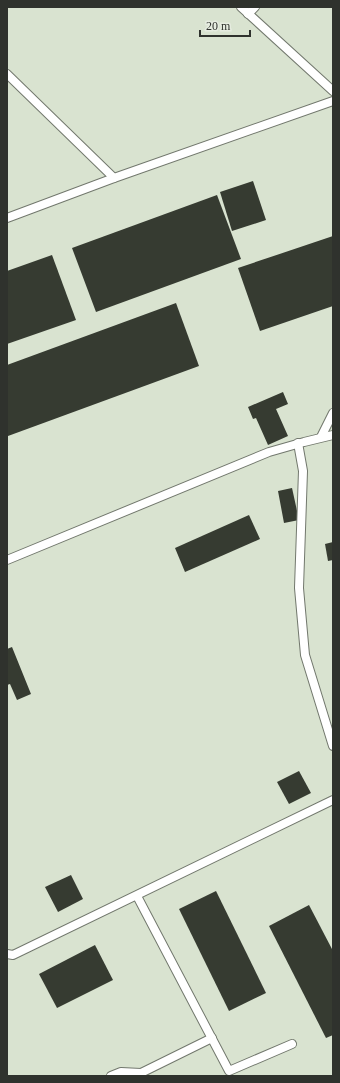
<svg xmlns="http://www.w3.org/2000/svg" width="340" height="1083" font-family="Georgia,serif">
<rect width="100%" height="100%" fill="#e6ece0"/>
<!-- built -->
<rect fill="#d9e3d0" x="7" y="7" width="326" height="1069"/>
<!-- building -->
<g fill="#363b31">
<polygon points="253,181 266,220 232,231 220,192"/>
<polygon points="217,195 241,259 96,312 72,248"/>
<polygon points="333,236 333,306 260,331 238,268"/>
<polygon points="52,255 76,320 7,344 7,271"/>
<polygon points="176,303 199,366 8,436 7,432 7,365"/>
<polygon points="283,392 288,404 276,409 288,436 268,445 256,418 253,419 248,407"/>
<polygon points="292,488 299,520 284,523 278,491"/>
<polygon points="249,515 260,539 185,572 175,548"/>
<polygon points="333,542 333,560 328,561 325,544"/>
<polygon points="12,647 31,694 17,700 10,684 7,685 7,649"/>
<polygon points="299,771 311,793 289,804 277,782"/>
<polygon points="71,875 83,899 58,912 45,887"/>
<polygon points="216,891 266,993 229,1011 179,909"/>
<polygon points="309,905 333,951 333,1035 326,1038 269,926"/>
<polygon points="95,945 113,980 57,1008 39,974"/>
</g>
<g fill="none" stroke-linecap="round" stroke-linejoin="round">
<!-- service casing -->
<g stroke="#72786d" stroke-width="10">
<g id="service">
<polyline points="241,7 333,91"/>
<polyline points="248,14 255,7"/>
<polyline points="7,74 114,178"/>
<polyline points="7,218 114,178 333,101"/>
<polyline points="321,437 333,413"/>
<polyline points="298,443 303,471 299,588 305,655 333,746"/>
<polyline points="7,560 269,452 304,442 333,435"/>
<polyline points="137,896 229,1071 292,1044"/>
<polyline points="7,954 13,955 333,800"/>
<polyline points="111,1076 121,1072 141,1073 212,1038"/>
</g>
</g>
<!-- service -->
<use href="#service" stroke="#fff" stroke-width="8"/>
</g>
<!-- border -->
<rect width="340" height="1083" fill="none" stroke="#2f322d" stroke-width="16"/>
<!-- scale -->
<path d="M200 30v6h50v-6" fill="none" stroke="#2f322d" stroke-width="2"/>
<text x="206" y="30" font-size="12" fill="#2f322d" stroke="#e6ece0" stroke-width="3" paint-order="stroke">20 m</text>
</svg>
